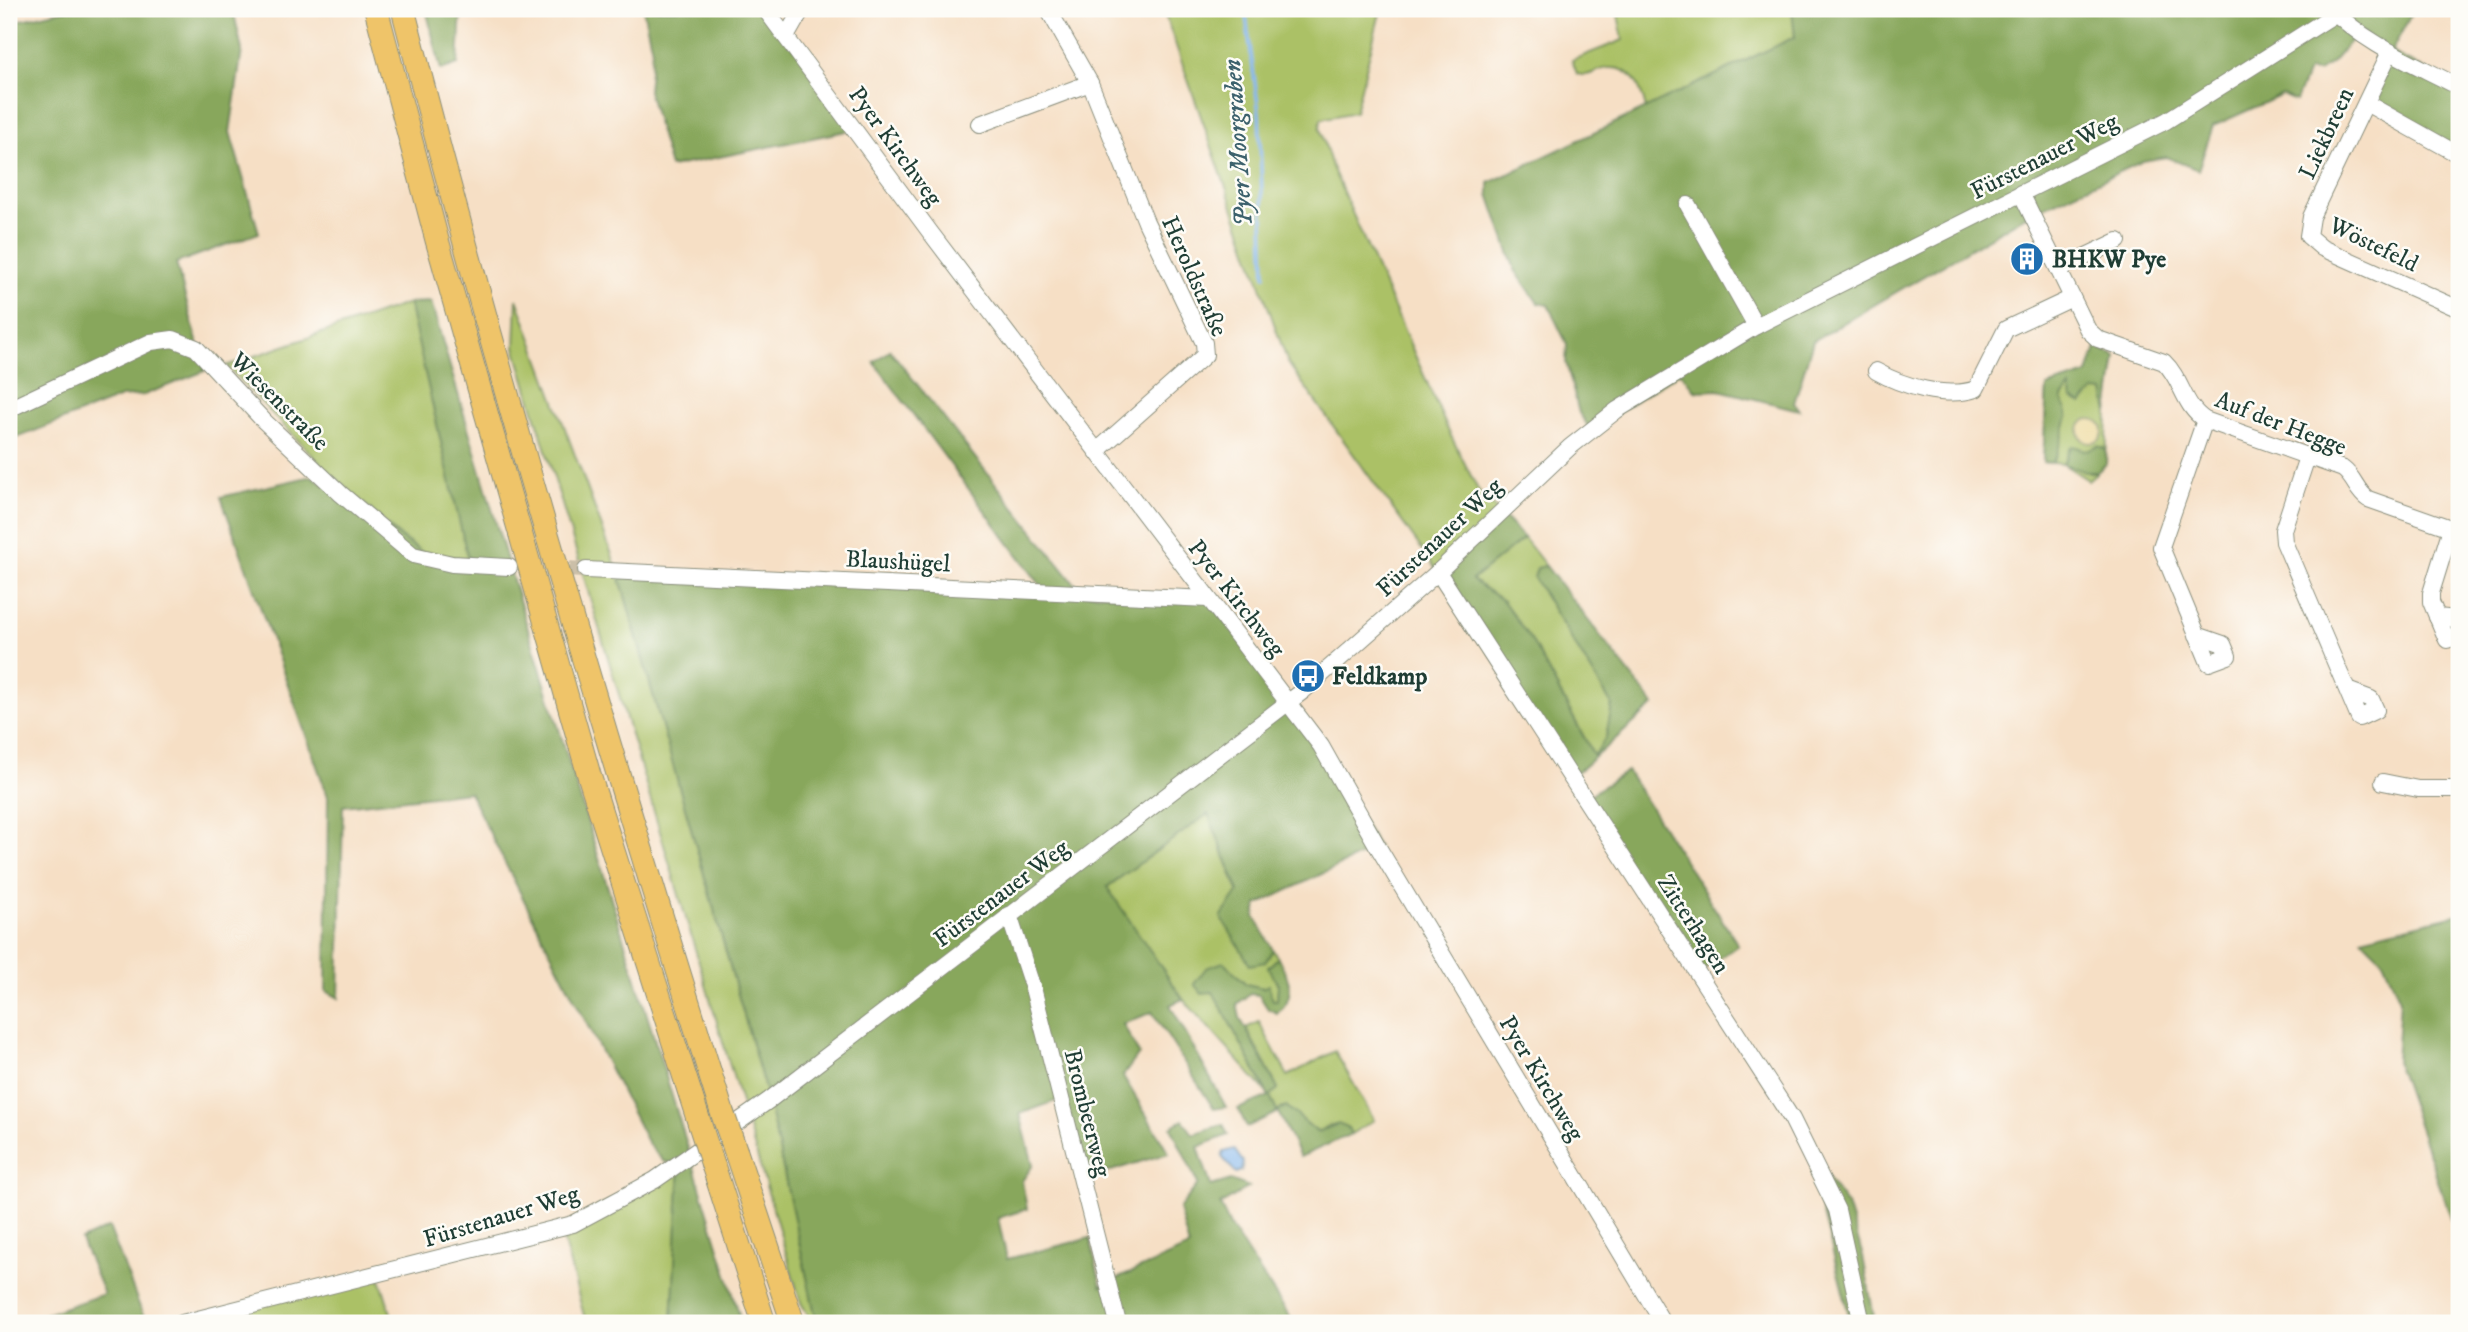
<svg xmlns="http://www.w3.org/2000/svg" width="2468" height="1332" font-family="'IM FELL DW Pica',serif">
<rect width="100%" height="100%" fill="#fdfcf7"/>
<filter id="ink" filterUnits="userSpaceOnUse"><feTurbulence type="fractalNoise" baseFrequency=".0143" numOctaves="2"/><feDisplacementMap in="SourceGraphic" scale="14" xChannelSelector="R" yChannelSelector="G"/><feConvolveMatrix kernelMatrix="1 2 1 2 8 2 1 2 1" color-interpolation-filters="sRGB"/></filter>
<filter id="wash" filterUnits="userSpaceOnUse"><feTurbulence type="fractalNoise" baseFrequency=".00686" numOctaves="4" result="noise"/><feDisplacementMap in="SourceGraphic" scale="28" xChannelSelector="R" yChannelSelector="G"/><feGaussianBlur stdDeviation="1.57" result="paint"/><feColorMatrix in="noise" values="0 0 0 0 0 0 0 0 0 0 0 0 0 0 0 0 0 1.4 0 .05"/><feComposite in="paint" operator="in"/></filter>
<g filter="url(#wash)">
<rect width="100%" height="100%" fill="#f6dfc5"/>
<!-- green -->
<g fill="#abc166" stroke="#657f4d" stroke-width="2">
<polygon points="1163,9 1381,9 1355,112 1321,119 1320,128 1332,167 1448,430 1479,492 1499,512 1438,572 1288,363"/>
<path d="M1641,9H1792L1795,37L1646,109C1642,91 1634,66 1609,68C1596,69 1591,78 1577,74L1572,60L1623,40L1618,15Z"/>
<polygon points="517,299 618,571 768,1100 817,1323 813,1323 801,1303 515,347"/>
<polygon points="409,303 468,559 423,553 399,536 325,468 226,366"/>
<polygon points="2096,348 2116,356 2108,412 2106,464 2088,480 2063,464 2043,462 2047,387 2088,374"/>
<polygon points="1524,538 1546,566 1537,568 1534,578 1612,705 1606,737 1595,757 1533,643 1503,601 1472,580"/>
<polygon points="1208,813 1216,827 1222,850 1265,962 1273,950 1278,958 1268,967 1278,985 1277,1000 1273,1000 1263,988 1246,984 1224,962 1213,991 1269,1096 1278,1088 1246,1028 1259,1022 1288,1076 1335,1051 1374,1120 1351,1134 1348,1128 1330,1125 1317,1132 1286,1106 1277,1112 1270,1096 1183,999 1106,888"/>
<polygon points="680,1163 672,1323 586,1323 560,1228"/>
<polygon points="379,1275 394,1323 219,1323 216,1315"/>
</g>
<!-- forest -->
<g fill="#88a75b" stroke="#547248" stroke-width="2">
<polygon points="68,9 233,9 242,50 230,132 259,233 176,263 205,371 144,395 121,397 9,441 9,23"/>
<polygon points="426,9 461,9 458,64 441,70"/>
<polygon points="643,9 765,9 856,129 670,167 648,91 652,50"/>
<polygon points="1792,9 2414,9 2391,52 2459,87 2459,155 2366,103 2390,52 2359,31 2332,62 2318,72 2308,71 2296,101 2282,95 2213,126 2198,170 2166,157 2143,161 2031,213 1813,341 1794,403 1799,410 1719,390 1696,391 1680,372 1591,430 1579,413 1566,362 1567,344 1548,305 1538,303 1515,270 1489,194 1489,183 1795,37"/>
<polygon points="431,302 509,567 742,1323 672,1323 680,1164 664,1162 648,1144 469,792 343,806 339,998 326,991 328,797 221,497 312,476 423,553 468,559 409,303"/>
<polygon points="2096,348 2116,356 2108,412 2104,392 2094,391 2082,404 2072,399 2070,388 2062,397 2068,417 2056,456 2052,463 2043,462 2047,387 2088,374"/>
<polygon points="890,350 1082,593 1208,599 1296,711 1378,847 1257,905 1255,917 1273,950 1265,962 1250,965 1221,917 1239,891 1208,814 1107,887 1183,999 1170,1005 1226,1107 1214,1109 1152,1012 1123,1024 1139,1054 1123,1076 1169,1153 1082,1180 1061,1099 1020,1114 1033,1165 1022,1181 1027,1209 998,1218 1007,1259 1090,1238 1101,1286 1189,1247 1179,1209 1198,1184 1171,1127 1183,1120 1193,1134 1223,1124 1228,1135 1198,1147 1211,1186 1231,1180 1249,1187 1220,1205 1231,1228 1294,1323 817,1323 768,1100 618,571 1044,590 874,362"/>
<polygon points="2074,446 2087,451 2098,446 2106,449 2106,464 2097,472 2086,472 2063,464 2070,448"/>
<polygon points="1499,512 1524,538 1472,580 1503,601 1533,643 1594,756 1606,737 1612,705 1534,578 1537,568 1546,566 1654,705 1572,777 1585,798 1627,771 1738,945 1699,973 1438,572"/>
<polygon points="2459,914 2459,1241 2396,1061 2400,1000 2383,960 2361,938"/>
<path d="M1278,958C1289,978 1298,996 1277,1013L1268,1009L1259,995L1250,994L1237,1004L1240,1018L1278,1089L1270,1096L1277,1112L1286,1106L1317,1132L1338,1124L1348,1128L1351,1134L1300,1157L1278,1112L1247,1127L1238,1109L1269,1096L1213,992L1201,993L1194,984L1206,968L1224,962L1246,984L1263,988L1268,985L1273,1000H1277L1278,985L1268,967Z"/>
<polygon points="1824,1174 1847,1205 1863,1256 1875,1323 1851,1323 1815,1183"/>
<polygon points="109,1227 146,1323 20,1323 104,1294 81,1240"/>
</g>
<!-- sand -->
<circle fill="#eeda9e" stroke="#868c69" stroke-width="2" cx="2091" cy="431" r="12"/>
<!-- water -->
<polygon fill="#80b4ed" stroke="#507890" stroke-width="2" points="1234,1149 1243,1162 1241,1171 1236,1173 1222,1157 1224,1152"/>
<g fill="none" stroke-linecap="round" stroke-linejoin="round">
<!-- stream -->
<polyline stroke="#80b4ed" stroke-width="3.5" points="1245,9 1259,113 1265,276"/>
</g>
</g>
<g filter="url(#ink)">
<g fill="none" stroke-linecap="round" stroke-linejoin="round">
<!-- minor-tunnel -->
<polyline stroke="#cbbfa8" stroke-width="16" stroke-dasharray="16 8" stroke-linecap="butt" points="522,567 586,570"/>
<!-- minor casing -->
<g stroke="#8a8e7c" stroke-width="18">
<g id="minor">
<polyline points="765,9 930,232 1321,746 1378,847 1663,1323"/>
<polyline points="1048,9 1090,83 1146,222 1204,343 1205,355 1098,450"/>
<path d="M2332,9C2366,45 2416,64 2459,87"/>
<polyline points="786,37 802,9"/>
<polyline points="2390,52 2311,217 2308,236 2322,248 2459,309"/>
<polyline points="2366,103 2459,155"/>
<polyline points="980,124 1090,83"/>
<path d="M2021,193L2088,330L2098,339L2164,362C2182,379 2183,406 2205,420L2343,469C2355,478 2356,491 2368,499L2459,531"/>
<polyline points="1688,205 1756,326"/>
<polyline points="2059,269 2118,241"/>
<path d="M1876,371C1902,386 1946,399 1976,389L2006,329L2072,298"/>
<polyline points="9,409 151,342 173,339 196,348 264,421 341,494 413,555 452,564 509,567"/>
<polyline points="2307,457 2283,530 2284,542 2359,718 2376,710 2371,699 2347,690"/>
<polyline points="2451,528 2431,593 2431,602 2447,640 2459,636"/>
<polyline points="586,570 1208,599"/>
<polyline points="1438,572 1792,1119 1837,1210 1862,1323"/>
<polyline points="2437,617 2457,619 2459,625"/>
<polyline points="2197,635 2223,644 2228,656 2209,663 2161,547 2205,420"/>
<polyline points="2383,782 2418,789 2459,789"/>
<polyline points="1009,915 1034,992 1118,1323"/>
<polyline points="182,1323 573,1224 655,1180 768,1101 1303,691 1438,572 1570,447 1617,410 1756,326 2166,121 2343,9"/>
</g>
</g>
<!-- highway casing -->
<g stroke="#8a8e7c" stroke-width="25">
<g id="highway">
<polyline points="376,9 437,240 589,775 700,1125"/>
<path d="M403,9C498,380 608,747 722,1112"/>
<polyline points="736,1152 793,1323"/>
<polyline points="713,1165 764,1323"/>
</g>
</g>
<!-- minor -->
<use href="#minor" stroke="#fff" stroke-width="16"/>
<!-- highway -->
<use href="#highway" stroke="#efc469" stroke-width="23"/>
<!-- highway-bridge casing -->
<g stroke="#8a8e7c" stroke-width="25" stroke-linecap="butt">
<g id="highway-bridge">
<polyline points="722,1112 736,1152"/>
<polyline points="700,1125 713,1165"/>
</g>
</g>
<!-- highway-bridge -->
<use href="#highway-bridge" stroke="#efc469" stroke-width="23"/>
</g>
</g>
<!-- icons -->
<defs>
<g id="building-disc" transform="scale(1.75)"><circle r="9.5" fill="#1f6fb2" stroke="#fdfcf7"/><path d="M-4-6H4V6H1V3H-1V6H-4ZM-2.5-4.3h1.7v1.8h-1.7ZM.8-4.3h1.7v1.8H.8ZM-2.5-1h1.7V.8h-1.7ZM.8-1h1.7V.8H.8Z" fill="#fff"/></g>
<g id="bus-disc" transform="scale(1.75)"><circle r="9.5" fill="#1f6fb2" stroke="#fdfcf7"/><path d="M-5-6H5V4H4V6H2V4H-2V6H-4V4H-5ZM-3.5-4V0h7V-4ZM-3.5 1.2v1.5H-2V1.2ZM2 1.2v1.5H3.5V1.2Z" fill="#fff"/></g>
</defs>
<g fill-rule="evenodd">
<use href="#building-disc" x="2027" y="259"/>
<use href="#bus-disc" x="1308" y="676"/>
</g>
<g text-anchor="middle" stroke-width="5" stroke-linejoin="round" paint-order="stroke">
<!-- street labels -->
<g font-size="24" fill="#1f3d34" stroke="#fdfcf7">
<text transform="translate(2326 133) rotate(-65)" y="8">Liekbreen</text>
<text transform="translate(896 146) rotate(54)" y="8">Pyer Kirchweg</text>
<text transform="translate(2044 156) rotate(-27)" y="8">Fürstenauer Weg</text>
<text transform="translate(2374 244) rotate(26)" y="8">Wöstefeld</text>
<text transform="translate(1195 276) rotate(66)" y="8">Heroldstraße</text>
<text transform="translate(280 401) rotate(45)" y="8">Wiesenstraße</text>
<text transform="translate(2281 423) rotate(21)" y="8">Auf der Hegge</text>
<text transform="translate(1439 537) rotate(-43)" y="8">Fürstenauer Weg</text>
<text transform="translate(898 561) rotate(3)" y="8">Blaushügel</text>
<text transform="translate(1237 598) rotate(52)" y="8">Pyer Kirchweg</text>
<text transform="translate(1001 893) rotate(-37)" y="8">Fürstenauer Weg</text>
<text transform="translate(1694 924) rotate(57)" y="8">Zitterhagen</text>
<text transform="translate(1542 1078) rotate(59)" y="8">Pyer Kirchweg</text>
<text transform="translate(1088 1113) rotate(76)" y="8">Brombeerweg</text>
<text transform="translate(501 1216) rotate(-17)" y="8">Fürstenauer Weg</text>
</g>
<!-- poi labels -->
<g font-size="24" font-weight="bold" fill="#1f3d34" stroke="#fdfcf7" text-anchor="start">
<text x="2052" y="267">BHKW Pye</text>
<text x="1332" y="684">Feldkamp</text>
</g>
<!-- water labels -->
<g font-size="26" font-style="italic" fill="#3c616c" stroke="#fdfcf7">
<text transform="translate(1237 143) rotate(-94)" y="9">Pyer Moorgraben</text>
</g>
</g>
<!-- margin -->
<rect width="2468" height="1332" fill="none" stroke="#fdfcf7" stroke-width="35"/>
</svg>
